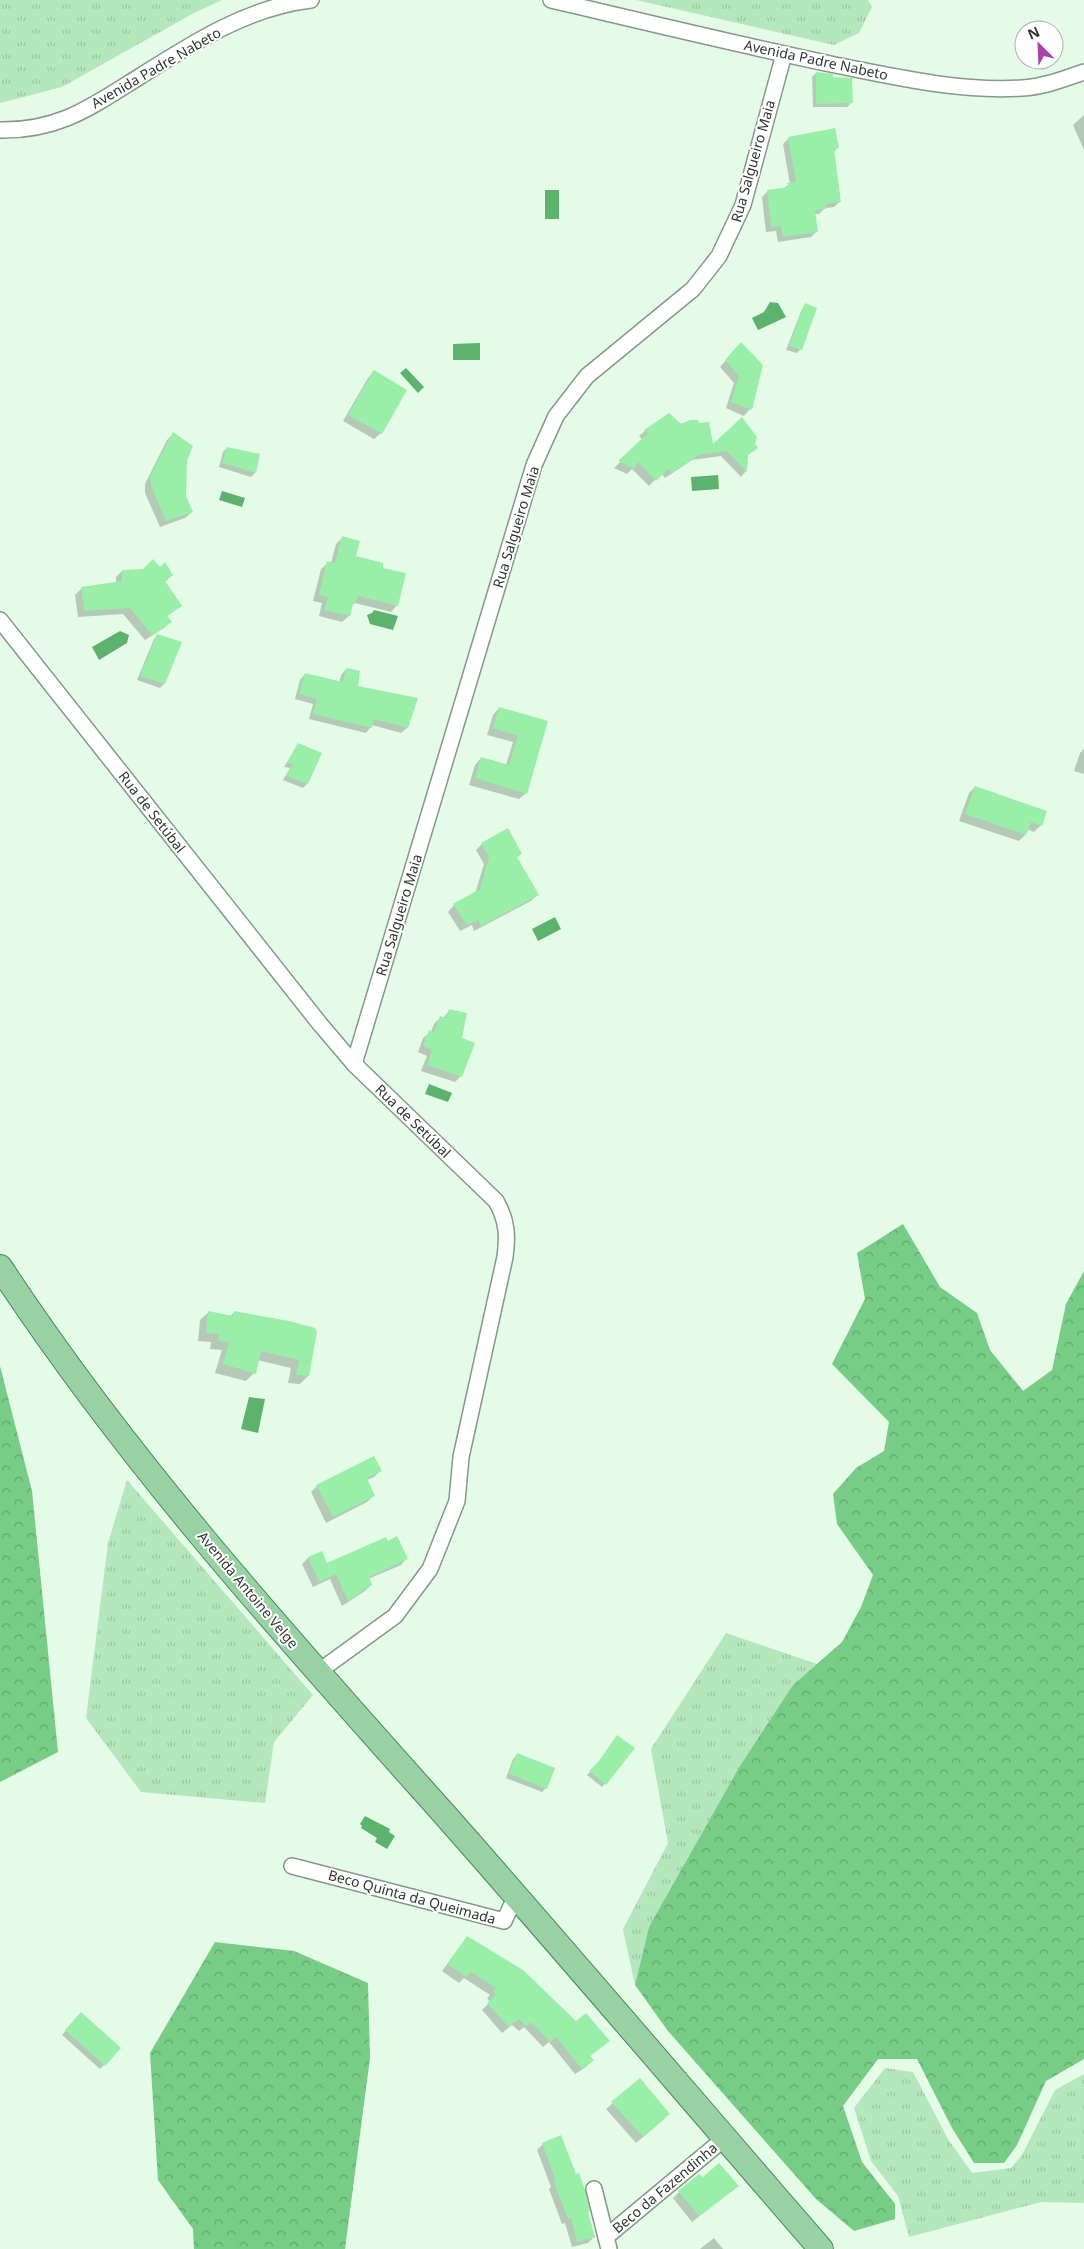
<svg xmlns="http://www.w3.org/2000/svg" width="1084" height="2249" font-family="'Noto Sans',sans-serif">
<defs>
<pattern id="grass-tufts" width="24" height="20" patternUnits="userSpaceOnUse" patternTransform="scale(1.25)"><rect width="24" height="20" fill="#b4e7bb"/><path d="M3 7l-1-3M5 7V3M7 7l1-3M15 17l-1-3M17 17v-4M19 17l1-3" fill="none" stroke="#9bc7a1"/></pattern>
<pattern id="forest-crowns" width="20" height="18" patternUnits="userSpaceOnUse" patternTransform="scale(1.25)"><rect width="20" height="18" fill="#77cc86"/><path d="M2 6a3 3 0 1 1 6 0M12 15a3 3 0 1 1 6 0" fill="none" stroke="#62a76e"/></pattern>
</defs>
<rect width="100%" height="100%" fill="#e4fbe7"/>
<!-- grass -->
<g fill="url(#grass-tufts)">
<polygon points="0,0 222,0 194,13 62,87 0,103"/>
<polygon points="636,0 868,0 872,7 859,33 834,45"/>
<polygon points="127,1480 313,1695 274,1742 265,1803 141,1792 86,1718 108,1543"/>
<polygon points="726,1633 817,1664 793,1685 649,1927 635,1985 623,1929 668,1843 651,1749"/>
<polygon points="885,2068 913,2072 948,2139 972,2173 1011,2168 1022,2155 1055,2090 1084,2074 1084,2203 1041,2202 909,2237 898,2196 871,2161 854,2108"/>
</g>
<!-- forest -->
<g fill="url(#forest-crowns)">
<polygon points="903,1224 940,1287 977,1313 990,1350 1023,1391 1052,1370 1066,1304 1084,1271 1084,2059 1046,2081 1017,2145 1004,2163 974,2163 952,2128 917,2059 878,2059 843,2106 862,2162 895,2204 895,2219 854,2231 816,2199 668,2031 635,1985 649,1927 740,1766 793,1685 842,1642 861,1607 873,1575 837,1524 833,1494 856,1468 884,1451 889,1422 832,1364 865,1299 857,1253"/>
<polygon points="0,1366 32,1491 58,1752 0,1782"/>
<polygon points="215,1942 294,1951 368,1983 370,2058 345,2249 194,2249 193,2229 158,2180 150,2053"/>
</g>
<!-- water -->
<g fill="#5db26e">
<rect x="545" y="190" width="14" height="29"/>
<polygon points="770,302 778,303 786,317 758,330 752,318 764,312"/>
<polygon points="480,343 480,360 453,360 453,344"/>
<polygon points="406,368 424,387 418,393 400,373"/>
<polygon points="718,475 719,489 692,491 691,477"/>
<polygon points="222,491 245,498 242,507 219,500"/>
<polygon points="374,610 398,616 393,630 370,624 367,615 372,613"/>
<polygon points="120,631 129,635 127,643 99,660 92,647"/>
<polygon points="555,917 561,929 538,941 532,929"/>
<polygon points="429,1084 452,1093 448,1102 425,1094"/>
<polygon points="249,1397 265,1399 258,1433 241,1429"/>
<polygon points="365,1816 390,1829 389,1832 395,1836 387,1849 375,1842 377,1838 361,1828 362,1826 360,1824"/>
</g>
<!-- shadow -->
<g fill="#0003">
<polygon points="816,73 832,78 851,103 847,107 813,107 812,77"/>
<polygon points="1084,115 1084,150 1073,125"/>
<polygon points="789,138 837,148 833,153 840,201 834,207 825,208 819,214 814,214 816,232 811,237 778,242 776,231 766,232 762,197 768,191 782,189 790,184 783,144"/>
<polygon points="806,305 801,349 797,353 786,350 802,309"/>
<polygon points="735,350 750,409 744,416 726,408 734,383 720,367"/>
<polygon points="374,371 381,433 374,439 343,421 368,378"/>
<polygon points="669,415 712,446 753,445 756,448 747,456 746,471 741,477 721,456 692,460 665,478 661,473 649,486 632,469 627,474 614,468 643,440 639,436 645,431"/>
<polygon points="173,434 186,460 185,496 192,512 185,518 160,527 145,493 145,484 167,440"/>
<polygon points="227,448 255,473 251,477 219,467 223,452"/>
<polygon points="342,538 355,557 397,605 391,612 355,603 351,607 349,616 342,622 319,616 322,603 313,601 321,569 328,563 331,563 336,544"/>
<polygon points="160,568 172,575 165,582 181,605 166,617 170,622 164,628 145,640 123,614 78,617 75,595 81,589 116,583 116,577 122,571"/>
<polygon points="158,635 180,642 164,684 160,688 137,680 154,639"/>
<polygon points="346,669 356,687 407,728 401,733 372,725 366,733 309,719 313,704 295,699 300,680 305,674 339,683 341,675"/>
<polygon points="499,708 547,722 526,793 519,799 469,785 475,765 481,758 506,765 513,742 487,735 493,715"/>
<polygon points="298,744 307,784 303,788 283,780 290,768 284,767"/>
<polygon points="1084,749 1084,774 1074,771 1080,753"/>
<polygon points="975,787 1041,825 1034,832 1027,829 1025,835 1019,841 959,821 969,793"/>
<polygon points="482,844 521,854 516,858 537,895 531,901 474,931 472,925 460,931 448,912 454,905 475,894 484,864 476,850"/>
<polygon points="450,1010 460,1039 461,1076 455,1082 421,1071 427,1056 418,1052 423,1038 431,1032 434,1024 440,1018 443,1018"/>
<polygon points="209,1312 230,1316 235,1312 288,1322 308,1376 300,1384 288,1383 291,1368 257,1360 254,1373 246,1381 215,1373 222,1350 210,1349 211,1342 198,1341 200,1320"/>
<polygon points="380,1471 374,1477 367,1480 373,1496 367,1502 326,1523 311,1492 317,1486"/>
<polygon points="388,1543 406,1559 401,1565 368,1579 371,1585 365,1591 342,1606 330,1579 313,1587 302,1564 308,1558 321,1552 327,1564"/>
<polygon points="633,1748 602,1787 587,1775 596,1766"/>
<polygon points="517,1755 546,1788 542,1792 506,1778 513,1759"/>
<polygon points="468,1937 576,2023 608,2041 589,2057 592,2060 586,2067 575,2074 549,2042 543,2047 524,2027 519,2031 512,2025 502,2033 482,2010 490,2002 487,1998 490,1995 464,1978 459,1983 442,1971"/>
<polygon points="77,2018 104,2065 100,2069 62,2035"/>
<polygon points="640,2080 662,2121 636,2143 606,2109"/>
<polygon points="543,2144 587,2212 594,2237 588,2243 572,2247 565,2223 562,2224 549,2189 551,2187 537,2150"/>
<polygon points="703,2179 738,2186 692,2222 673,2198 679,2192"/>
<polygon points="714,2238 723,2249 700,2249"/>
</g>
<!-- building -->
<g fill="#99efa7">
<polygon points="816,72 833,74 833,77 852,78 853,103 816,104"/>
<polygon points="835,128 839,148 834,149 841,202 826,204 826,209 815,210 818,232 783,237 781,226 771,227 767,190 789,187 787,183 796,182 788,137"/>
<polygon points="805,303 817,308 802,350 789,346"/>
<polygon points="741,342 763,365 752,410 731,402 739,376 725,360"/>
<polygon points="374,370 407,390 382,434 348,415"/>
<polygon points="669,413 681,424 690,420 698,420 699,423 709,422 713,444 742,417 757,437 755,444 758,448 748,455 747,472 727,451 699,455 671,473 668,469 656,481 638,462 634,469 618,461 648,433 644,430"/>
<polygon points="173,432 193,446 187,461 186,496 193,512 166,521 151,486 150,477"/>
<polygon points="227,447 260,454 256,473 222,463"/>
<polygon points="342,536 360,541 356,556 383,563 383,568 406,573 398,606 358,596 355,604 353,604 350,616 324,610 328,597 319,595 327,561 335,563"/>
<polygon points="153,559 160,567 165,562 173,575 165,581 182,606 167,616 172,622 152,635 130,608 84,611 81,587 122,581 122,570 143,569"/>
<polygon points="157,634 182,642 165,684 140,676"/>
<polygon points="346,668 360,671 358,686 418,698 408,728 374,719 372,728 313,714 317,699 299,694 305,673 343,682"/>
<polygon points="499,707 548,721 527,794 475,778 481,757 509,765 518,736 493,728"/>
<polygon points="298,743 322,753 308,784 286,776 293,764 287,763"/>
<polygon points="975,786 1047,811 1042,826 1031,822 1026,835 965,814"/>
<polygon points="508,828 522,854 517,857 539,895 481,926 478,920 467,925 453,904 480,889 489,857 481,843"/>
<polygon points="449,1009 467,1013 462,1038 475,1043 462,1077 427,1065 432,1050 423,1046 429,1030 434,1032 440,1016 446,1018"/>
<polygon points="208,1311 233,1316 234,1311 289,1321 315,1328 317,1332 309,1376 296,1375 299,1360 261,1351 256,1374 223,1364 229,1342 218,1341 219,1334 206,1333"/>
<polygon points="374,1456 382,1471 367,1478 375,1496 333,1517 316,1485"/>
<polygon points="397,1536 408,1559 369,1577 372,1585 348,1601 336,1574 319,1582 308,1557 322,1551 327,1563 386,1537 388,1541"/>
<polygon points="617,1735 635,1748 606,1785 589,1771 599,1761"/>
<polygon points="517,1753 555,1768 547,1789 509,1774"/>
<polygon points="467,1936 523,1970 576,2021 586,2013 610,2041 590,2056 594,2060 582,2069 556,2037 550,2042 531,2022 526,2026 519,2019 509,2027 487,2003 496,1995 493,1991 496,1988 471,1972 466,1977 447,1964"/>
<polygon points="81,2012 121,2048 105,2066 65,2030"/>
<polygon points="640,2078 670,2114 643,2137 611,2102"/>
<polygon points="561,2135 576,2174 579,2173 585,2190 590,2211 588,2212 595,2237 577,2242 571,2218 568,2219 554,2182 556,2181 542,2143"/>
<polygon points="719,2163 739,2186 699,2216 678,2191 699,2174 703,2177"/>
</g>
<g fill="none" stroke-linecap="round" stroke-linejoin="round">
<!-- street casing -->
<g stroke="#849987" stroke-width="18">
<g id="street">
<path d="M551,0C645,22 740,45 835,65C896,77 959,92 1022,88C1043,87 1064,79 1084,72"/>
<path d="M0,130C59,131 91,107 139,77C191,44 248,7 311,0"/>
<path d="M0,620L320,1024L354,1064L496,1201C507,1220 508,1236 505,1257L461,1457L457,1501L430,1569L395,1616L318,1672"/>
<polyline points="354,1064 534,465 556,416 587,376 693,289 719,256 743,205 784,54"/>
<polyline points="292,1866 504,1921 516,1896"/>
<polyline points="594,2189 609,2249"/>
<polyline points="606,2237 725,2138"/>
</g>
</g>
<!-- primary casing -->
<g stroke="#478954" stroke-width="26">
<path id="primary" d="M0,1267C130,1465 289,1640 446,1816C572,1959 696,2105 821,2249"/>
</g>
<!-- street -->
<use href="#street" stroke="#fff" stroke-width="15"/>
<!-- primary -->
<use href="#primary" stroke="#98d2a4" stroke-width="24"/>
</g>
<g text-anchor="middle" stroke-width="4" stroke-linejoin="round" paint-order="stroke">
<!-- street labels -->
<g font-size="14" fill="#2f3830" stroke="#fff">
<text transform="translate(816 60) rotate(12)" y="5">Avenida Padre Nabeto</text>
<text transform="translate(156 68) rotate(-30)" y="5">Avenida Padre Nabeto</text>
<text transform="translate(753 161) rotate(-74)" y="5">Rua Salgueiro Maia</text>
<text transform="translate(516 527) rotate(-73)" y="5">Rua Salgueiro Maia</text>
<text transform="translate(152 812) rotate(52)" y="5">Rua de Setúbal</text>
<text transform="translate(399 915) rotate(-73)" y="5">Rua Salgueiro Maia</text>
<text transform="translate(413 1121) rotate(44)" y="5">Rua de Setúbal</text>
<text transform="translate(248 1590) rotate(50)" y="5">Avenida Antoine Velge</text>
<text transform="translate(412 1897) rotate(15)" y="5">Beco Quinta da Queimada</text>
<text transform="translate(665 2188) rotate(-40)" y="5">Beco da Fazendinha</text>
</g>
</g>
<!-- north arrow -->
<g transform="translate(1039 45) rotate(336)"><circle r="24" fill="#ffffff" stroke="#acafac"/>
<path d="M0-4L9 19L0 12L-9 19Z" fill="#a943a7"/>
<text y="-8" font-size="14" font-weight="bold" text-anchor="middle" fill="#2f3830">N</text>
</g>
</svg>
